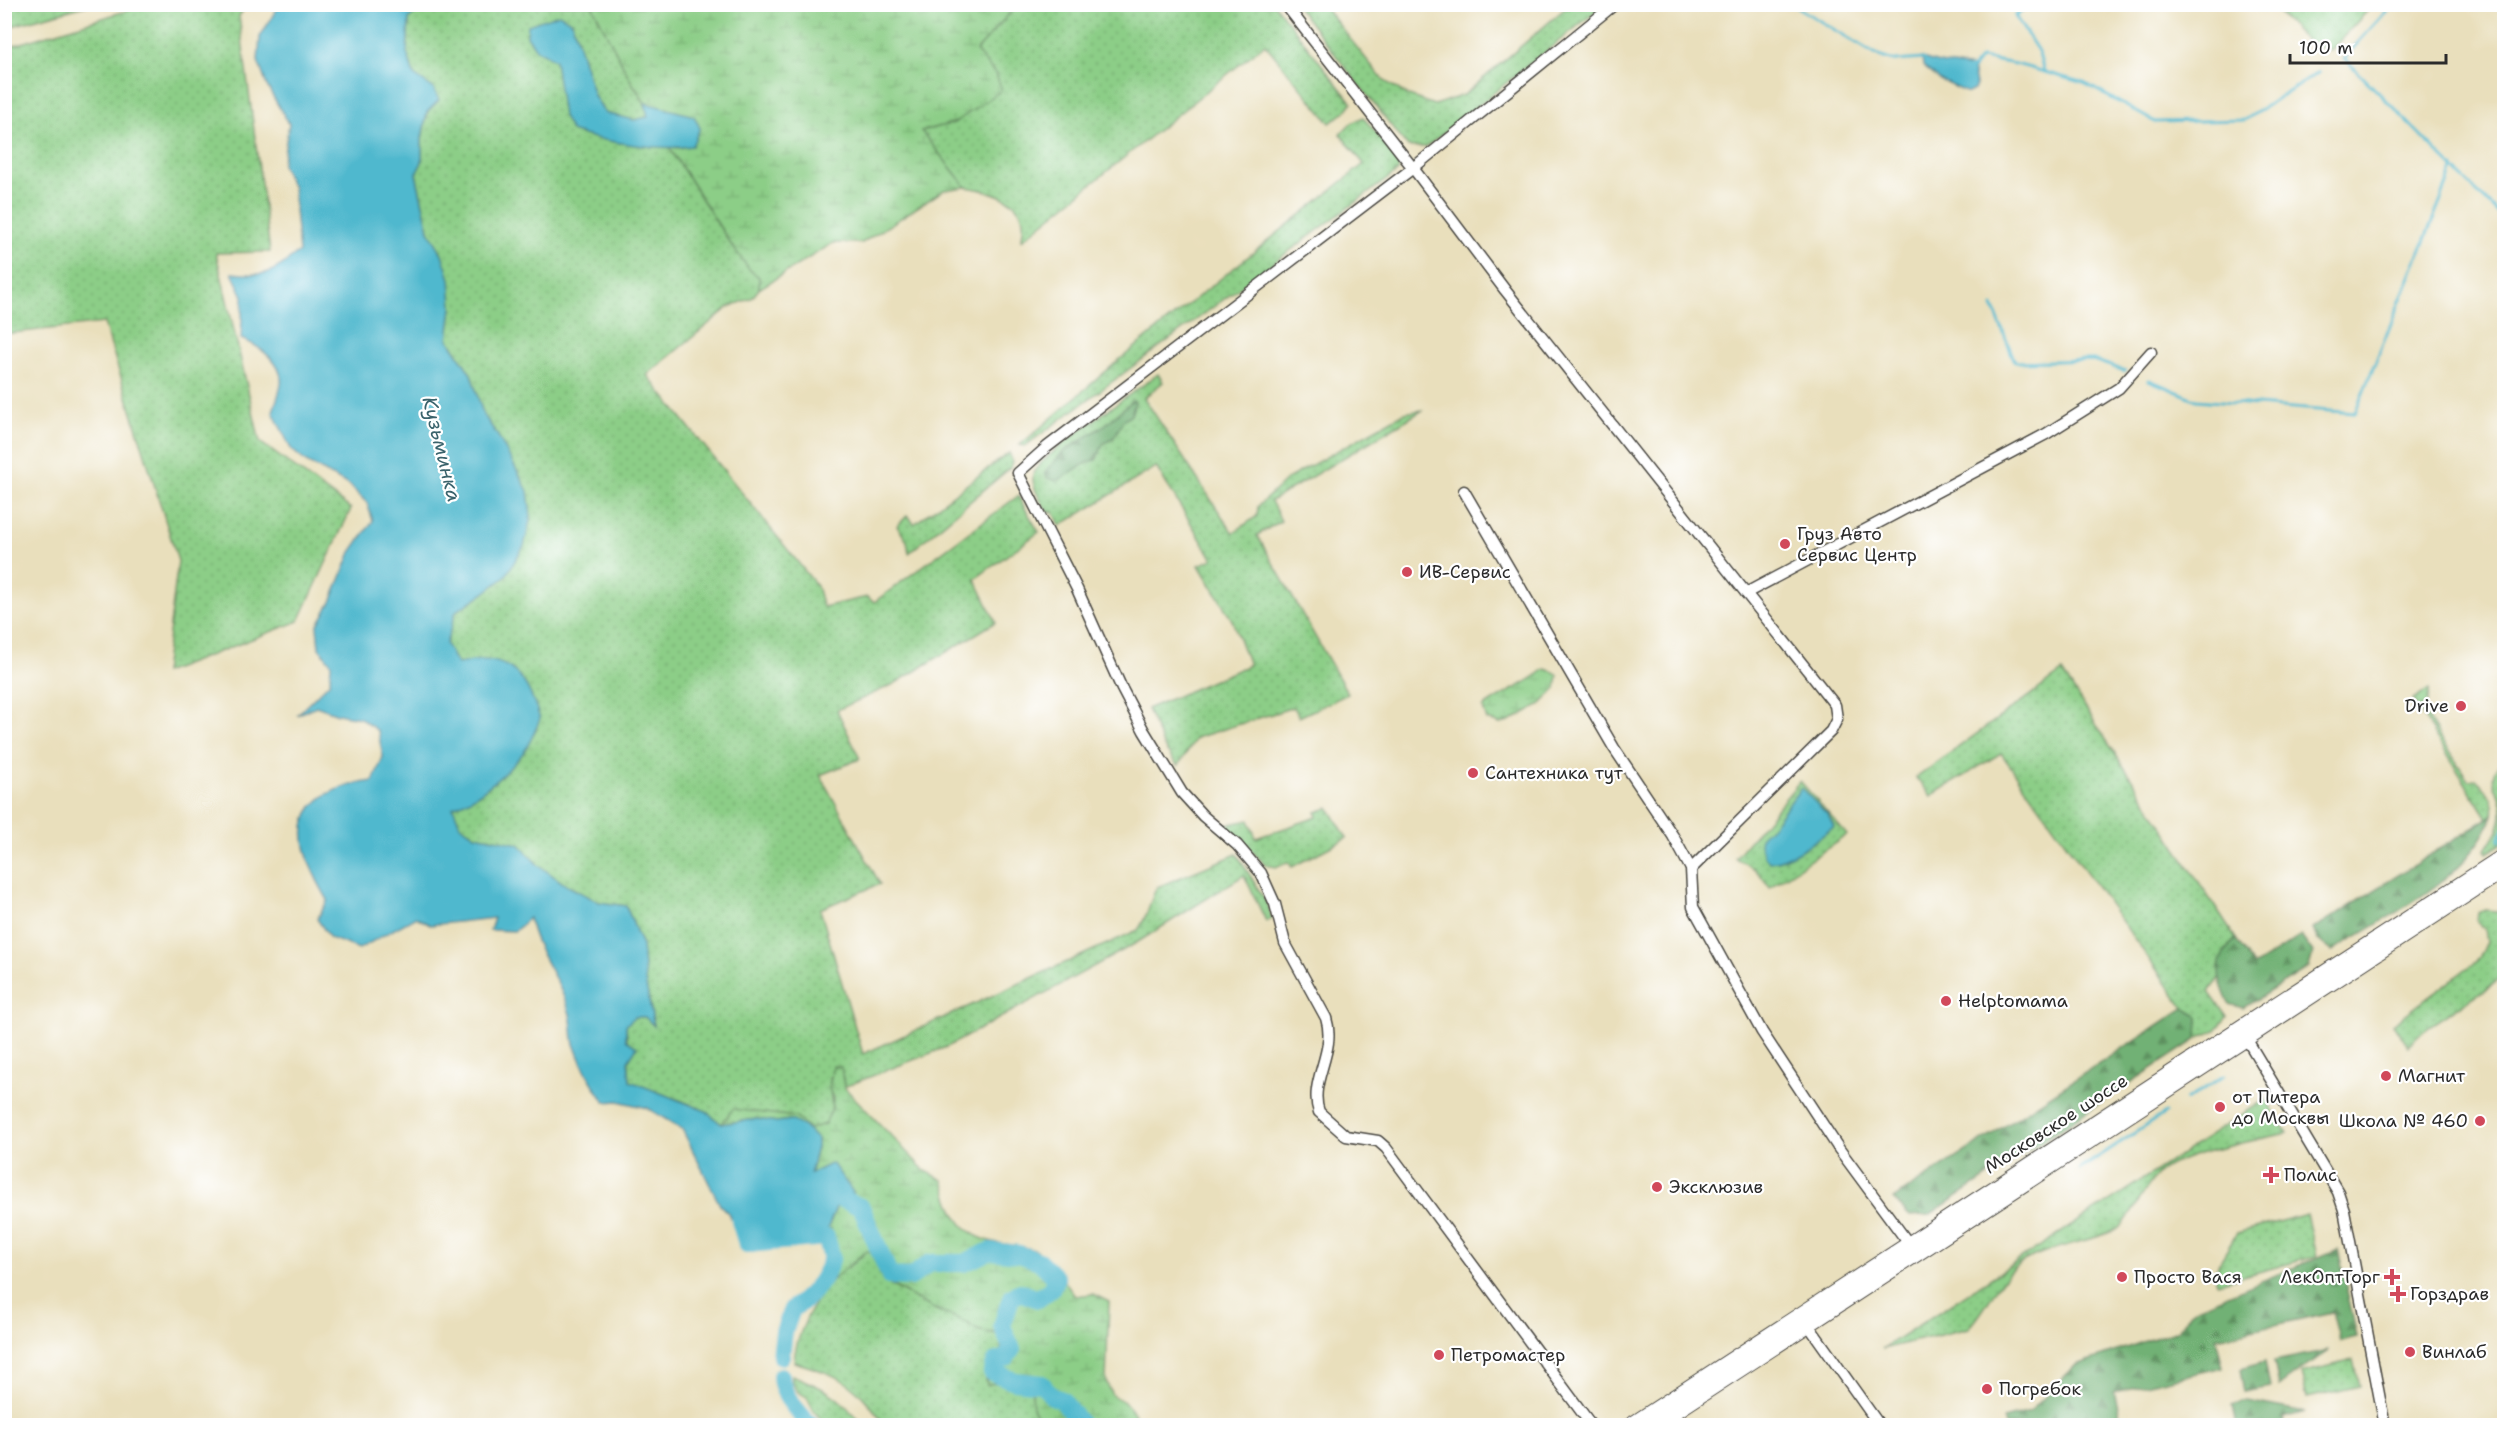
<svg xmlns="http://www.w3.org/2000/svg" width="2509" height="1430" font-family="'Shantell Sans',sans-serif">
<defs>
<pattern id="green-dots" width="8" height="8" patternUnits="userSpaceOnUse" patternTransform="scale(1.5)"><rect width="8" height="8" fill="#8cce87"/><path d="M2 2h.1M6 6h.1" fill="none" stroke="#79b175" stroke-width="1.8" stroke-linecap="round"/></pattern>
<pattern id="forest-firs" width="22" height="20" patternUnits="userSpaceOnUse" patternTransform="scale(1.5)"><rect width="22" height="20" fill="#71b174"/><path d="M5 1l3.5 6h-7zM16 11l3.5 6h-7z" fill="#5d905f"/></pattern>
<pattern id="wetland-marsh" width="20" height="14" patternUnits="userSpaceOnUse" patternTransform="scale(1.5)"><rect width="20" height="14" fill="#8cce87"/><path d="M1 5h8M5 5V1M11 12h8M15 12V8" fill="none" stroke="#79b175"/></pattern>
</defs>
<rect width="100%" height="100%" fill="#fff"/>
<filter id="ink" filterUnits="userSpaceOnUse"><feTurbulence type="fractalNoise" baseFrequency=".0167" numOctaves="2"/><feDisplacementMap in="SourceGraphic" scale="12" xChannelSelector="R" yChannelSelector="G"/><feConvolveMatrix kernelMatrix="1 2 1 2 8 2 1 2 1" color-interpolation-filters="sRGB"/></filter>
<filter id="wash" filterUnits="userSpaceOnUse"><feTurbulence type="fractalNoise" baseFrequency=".008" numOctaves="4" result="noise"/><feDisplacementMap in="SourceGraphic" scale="24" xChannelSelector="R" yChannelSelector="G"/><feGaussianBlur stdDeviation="1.35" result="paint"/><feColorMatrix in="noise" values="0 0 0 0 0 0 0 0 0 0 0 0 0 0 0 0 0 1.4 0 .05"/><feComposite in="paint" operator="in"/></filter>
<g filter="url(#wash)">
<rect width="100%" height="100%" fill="#e9dfbc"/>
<!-- green -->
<g fill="url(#green-dots)" stroke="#5c7c59" stroke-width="1.5">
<polygon points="5,4 87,4 88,5 5,28"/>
<polygon points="148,4 247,5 239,16 270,252 216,253 260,442 351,509 299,621 164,673 178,561 104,323 4,334 5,48"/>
<path d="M422,5H592L631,81L645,103L649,117L634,120L605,113L594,96L572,22L555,60L559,76L617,142L669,147L730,243L750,270L759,277V289L752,298L729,307L647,375L817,586L823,607L867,597L874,602L1018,496L1039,532L975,579L996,622L894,684L837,710L860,759L820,775L880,884L820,909L863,1054L1138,930C1148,916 1149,902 1157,887L1237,854L1268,905L1272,919L1266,921L1244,875L1138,942L949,1046L844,1087L843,1077H829L832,1108L825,1124L810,1129L795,1117L734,1110L721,1124C692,1098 662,1097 630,1081L626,1025L635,1017H646L654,1025L645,980L642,946L626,906L599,902L566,885L538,865L519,844L475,835L459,825L453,806C483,798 505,771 525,749L484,660L457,664L446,644L456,611L483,594L505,577L498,436L483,414L471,374L448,339L452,307L442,254L429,231L416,174L422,162V138L433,88L414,75L407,53L409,19Z"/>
<path d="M1017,5H1275L1352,103L1345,112L1330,123L1265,44L1022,240C1022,234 1024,227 1023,221C1021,197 985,190 966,187L921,131L954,123L996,75L976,51Z"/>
<polygon points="1296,5 1323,5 1383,80 1409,96 1434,105 1464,95 1569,5 1604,5 1426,147 1408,147"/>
<polygon points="2271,5 2373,5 2331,50 2310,45"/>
<polygon points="1363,117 1400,162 1398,171 1025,446 1020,445 1119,360 1364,164 1340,134 1350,124"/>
<path d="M1158,374L1163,382L1144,398L1233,533L1257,516L1258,506L1287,479L1404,413L1423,410L1271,501L1281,521L1257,535L1348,694L1299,717L1294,707L1196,738L1178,766L1165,749L1147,709L1249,665L1232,620L1199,565L1213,559L1156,467L1060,526L1054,512L1046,511C1042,502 1029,484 1034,472C1042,454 1137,390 1158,374Z"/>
<polygon points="1009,453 1012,460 1011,467 909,553 907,541 897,526 908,515 914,524"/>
<path d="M2062,672L2236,939C2224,950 2217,960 2220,977L2209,992L2227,1017L2216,1030L2197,1039L2198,1016L2184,1008L2001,753L1931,796L1916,778Z"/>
<path d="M2430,689L2427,703L2421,707L2468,780L2476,779C2486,788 2496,801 2493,815L2487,818L2413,700Z"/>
<path d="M2504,761V842L2487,853L2486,850C2493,838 2503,826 2502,811C2502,790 2481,777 2504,761Z"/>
<polygon points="1800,781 1847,835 1770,887 1755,869 1735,858"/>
<polygon points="1329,808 1347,838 1292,867 1288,862 1276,867 1266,865 1225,825 1249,820 1256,838 1317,817 1316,812"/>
<polygon points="2486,910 2504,912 2504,977 2429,1026 2408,1046 2393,1024 2479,959 2487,942 2485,929 2477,921 2478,913"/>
<path d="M2266,1099L2287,1133C2258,1140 2178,1154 2159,1173C2143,1188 2136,1213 2118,1229C2089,1243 2037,1248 2013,1268C1998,1281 1985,1312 1969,1328L1882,1349Z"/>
<polygon points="2307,1214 2317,1256 2218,1283 2215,1270 2237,1233"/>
<path d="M866,1251L871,1252L883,1281L934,1309L966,1322L977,1330L997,1334C1008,1351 996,1359 986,1374L987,1385L997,1382L1032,1391L1033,1410L1042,1425H885C854,1382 844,1377 794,1362C795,1338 813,1300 830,1282C841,1270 856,1263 866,1251Z"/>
<polygon points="2354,1360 2360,1386 2307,1398 2301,1373"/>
<path d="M792,1375C826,1389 840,1395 862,1425H826L814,1411L807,1397L798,1392L792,1383Z"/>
</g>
<!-- forest -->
<g fill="url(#forest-firs)" stroke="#4e6e50" stroke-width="1.5">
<path d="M1133,400L1135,402L1131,415L1123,421L1113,439L1104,443L1096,460C1083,462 1070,474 1057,481L1047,478L1045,472L1063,452L1105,425Z"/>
<path d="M2493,815C2473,877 2385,918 2332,951L2317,939L2313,929Z"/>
<path d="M2301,936L2313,953L2309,967L2243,1008L2229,1004C2216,977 2213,960 2236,939L2254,966Z"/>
<polygon points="2184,1008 2198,1016 2197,1039 1929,1215 1910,1216 1893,1199"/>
<polygon points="2338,1249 2357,1337 2340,1341 2332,1312 2216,1338 2223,1367 2114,1392 2121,1419 2092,1426 2005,1425 2003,1419 2030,1412 2076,1365 2178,1330 2192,1310"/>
<polygon points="2329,1350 2279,1386 2274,1361"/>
<polygon points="2265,1362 2270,1387 2244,1392 2240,1369"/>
<polygon points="2247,1401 2305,1412 2283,1418 2284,1425 2236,1425 2232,1406"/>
</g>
<!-- wetland -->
<g fill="url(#wetland-marsh)" stroke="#5c7c59" stroke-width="1.5">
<polygon points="592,5 1017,5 976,51 996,75 1002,90 954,123 921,131 966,187 944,190 862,243 833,243 759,289 759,277 750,270 730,243 669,147 681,148 667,110 645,103 631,81"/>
<path d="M1545,669L1554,672L1558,675L1556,689L1541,704L1509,722L1500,724L1487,720L1483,708C1502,693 1526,685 1545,669Z"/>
<path d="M833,1066L841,1067L844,1087L924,1170L943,1180C954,1218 962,1238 1004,1244C1015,1245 1031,1247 1040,1253C1055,1264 1063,1281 1075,1296L1093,1294L1109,1302L1106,1381L1112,1395L1123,1401L1135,1415L1131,1425H1042L1033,1410L1032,1391L997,1382L987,1385C984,1370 987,1357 1002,1350L1003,1343L997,1334L977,1330L966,1322L934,1309L883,1280L881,1272L871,1252L866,1251L831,1281L821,1293L808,1288L820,1275L827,1273L825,1265L829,1259L831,1228L825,1235L837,1205L853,1192L810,1175L817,1147L791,1120L777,1122L757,1119L721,1124L733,1109L795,1117L810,1129L825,1124L832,1108L833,1098L829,1089Z"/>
</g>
<!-- water -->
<g fill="#50b8ce" stroke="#3e727c" stroke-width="1.5">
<path d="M279,5H422L409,19L407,53L414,75L433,88L439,100L427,112L422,138V162L416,174L429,231L442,254L450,279L452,307L448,339L471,374L483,414L498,436L528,491L531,517L524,546L505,577L483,594L456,611L446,644L457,664C466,663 477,659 486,660C520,663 531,690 540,719C536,729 531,740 526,749C511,770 478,799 453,807L460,825L475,835L519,844L538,865L566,885L599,902L626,906L642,946L645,980L654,1026L645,1017H635L626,1025V1040L637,1047L628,1061L630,1081L706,1111L721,1124L757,1119L777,1122L791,1120L805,1127L817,1139V1147L810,1174L832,1163L853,1192L837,1205L825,1235L746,1243L728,1213L720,1205L682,1129L647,1108L618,1101L605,1102C592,1084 581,1065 574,1044C571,1033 573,1020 568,1008C558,976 535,951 529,918L515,931L490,930L494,918L430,925L416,917L359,949L330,938L317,919L328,900C290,837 290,791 373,781L383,757L378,731L360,718L338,714L316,706L297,715L330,682L331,663L319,648L317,626L331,602L351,552L373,521L367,503L349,485L306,462L291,449L273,412C275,403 280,393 281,384C284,363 258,345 241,339L243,296L232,273C267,277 271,274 299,252L293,188L282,165L289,124L267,86L258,61L260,37Z"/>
<path d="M559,14L572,22L594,96L605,113L634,120L648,117L645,103L694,116L700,128L692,146C660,151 601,142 571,131L563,116L555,60L536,49L527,36L528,25Z"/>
<polygon points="1922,58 1939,63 1973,68 1976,85 1974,90 1968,93 1940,80 1923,66"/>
<path d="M1801,788L1828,815L1834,827C1818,839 1789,861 1770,862L1764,856L1760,845L1761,836L1773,825Z"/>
</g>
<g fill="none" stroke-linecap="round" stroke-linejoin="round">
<!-- stream -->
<g stroke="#50b8ce" stroke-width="3">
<polyline points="1792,4 1878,56 1894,61 1924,59"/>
<polyline points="2029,4 2015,16 2038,51 2044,71"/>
<polyline points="2393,4 2344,58 2504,219"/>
<polyline points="1969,69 1973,68 1981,58 2016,64 2084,83 2155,122 2245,120 2319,72"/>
<polyline points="1993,306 2015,362 2093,360 2125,371"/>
<polyline points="2149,380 2197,400 2355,413 2454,167"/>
<polyline points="2500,841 2500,837 2504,829"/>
<polyline points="2186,1100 2224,1076"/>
<polyline points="2080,1169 2165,1113"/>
</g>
<!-- river -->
<g stroke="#50b8ce" stroke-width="18">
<polyline points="821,1191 861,1207 890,1276 911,1277 930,1263 964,1263 990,1251 1019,1254 1039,1261 1056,1278 1051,1289 1038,1299 1020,1292 1011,1298 1002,1326 1012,1349 1006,1358 996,1361 992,1372 1015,1381 1042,1384 1052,1396 1062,1400 1082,1426"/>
<path d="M740,1221L747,1244L826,1237C828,1244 832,1254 831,1260C825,1280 809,1299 792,1309L784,1332L781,1356"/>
<path d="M781,1376C781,1395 799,1413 811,1426"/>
</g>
</g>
</g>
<g filter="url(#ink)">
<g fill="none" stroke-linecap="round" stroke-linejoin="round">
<!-- minor casing -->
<g stroke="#484641" stroke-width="13">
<g id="minor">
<polyline points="1285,4 1413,168 1505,290 1835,705 1837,719 1831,731 1691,869"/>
<polyline points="1464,491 1614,748 1673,836 1691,869 1693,907 1762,1032 1839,1149 1912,1248"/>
<polyline points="1746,593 2046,434 2119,388 2151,352"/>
<polyline points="2246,1038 2338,1192 2344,1210 2385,1426"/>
<polyline points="1804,1319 1880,1426"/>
<path d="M1592,1426L1386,1148L1378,1141L1346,1136L1319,1112C1308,1081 1337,1052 1326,1018L1285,943L1275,904L1261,873L1237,845L1203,816L1182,793L1144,731L1122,689L1077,589L1018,473L1047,447L1413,168L1615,4"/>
</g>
</g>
<!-- highway casing -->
<g stroke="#484641" stroke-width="17">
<g id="highway">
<polyline points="1630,1426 2504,856"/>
<polyline points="1653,1426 2504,870"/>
</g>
</g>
<!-- minor -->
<use href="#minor" stroke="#fff" stroke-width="10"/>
<!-- highway -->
<use href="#highway" stroke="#fff" stroke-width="15"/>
</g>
</g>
<!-- markers -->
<g fill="#d1495b" stroke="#fff" stroke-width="2">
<circle cx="1785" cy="544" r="6"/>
<circle cx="1407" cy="572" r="6"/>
<circle cx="2461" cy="706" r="6"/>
<circle cx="1473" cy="773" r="6"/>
<circle cx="1946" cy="1001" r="6"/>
<circle cx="2386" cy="1076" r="6"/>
<circle cx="2220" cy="1107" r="6"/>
<circle cx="2480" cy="1121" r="6"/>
<path d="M2268 1166h6v6h6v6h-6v6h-6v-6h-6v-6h6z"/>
<circle cx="1657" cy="1187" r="6"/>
<circle cx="2122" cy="1277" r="6"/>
<path d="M2389 1268h6v6h6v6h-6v6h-6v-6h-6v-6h6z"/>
<path d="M2395 1285h6v6h6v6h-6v6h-6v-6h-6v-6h6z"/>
<circle cx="2410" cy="1352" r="6"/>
<circle cx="1439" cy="1355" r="6"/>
<circle cx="1987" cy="1389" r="6"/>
</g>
<g text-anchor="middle" stroke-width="4.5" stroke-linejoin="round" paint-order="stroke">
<!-- poi labels -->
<g font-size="18" fill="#2b2b2b" stroke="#fff" text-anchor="start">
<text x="1797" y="540">Груз Авто<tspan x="1797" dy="21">Сервис Центр</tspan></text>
<text x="1419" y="578">ИВ-Сервис</text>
<text x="2449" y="712" text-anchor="end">Drive</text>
<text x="1485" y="779">Сантехника тут</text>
<text x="1958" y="1007">Helptomama</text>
<text x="2398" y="1082">Магнит</text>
<text x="2232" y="1103">от Питера<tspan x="2232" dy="21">до Москвы</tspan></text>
<text x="2468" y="1127" text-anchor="end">Школа № 460</text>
<text x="2284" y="1181">Полис</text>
<text x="1669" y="1193">Эксклюзив</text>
<text x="2134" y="1283">Просто Вася</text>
<text x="2380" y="1283" text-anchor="end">ЛекОптТорг</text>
<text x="2410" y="1300">Горздрав</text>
<text x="2422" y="1358">Винлаб</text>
<text x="1451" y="1361">Петромастер</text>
<text x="1999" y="1395">Погребок</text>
</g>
<!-- street labels -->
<g font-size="18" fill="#2b2b2b" stroke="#fff">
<text transform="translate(2056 1124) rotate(-33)" y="6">Московское шоссе</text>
</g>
<!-- water labels -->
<g font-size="20" font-style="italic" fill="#3a636c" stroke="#fff">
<text transform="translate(442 449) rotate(76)" y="7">Кузьминка</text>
</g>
</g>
<!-- margin -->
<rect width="2509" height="1430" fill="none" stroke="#fff" stroke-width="24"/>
<!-- scale -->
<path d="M2290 54v9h156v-9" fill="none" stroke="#2b2b2b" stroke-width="3"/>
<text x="2299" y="54" font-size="18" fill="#2b2b2b" stroke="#ffffff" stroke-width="4.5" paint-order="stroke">100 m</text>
</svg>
